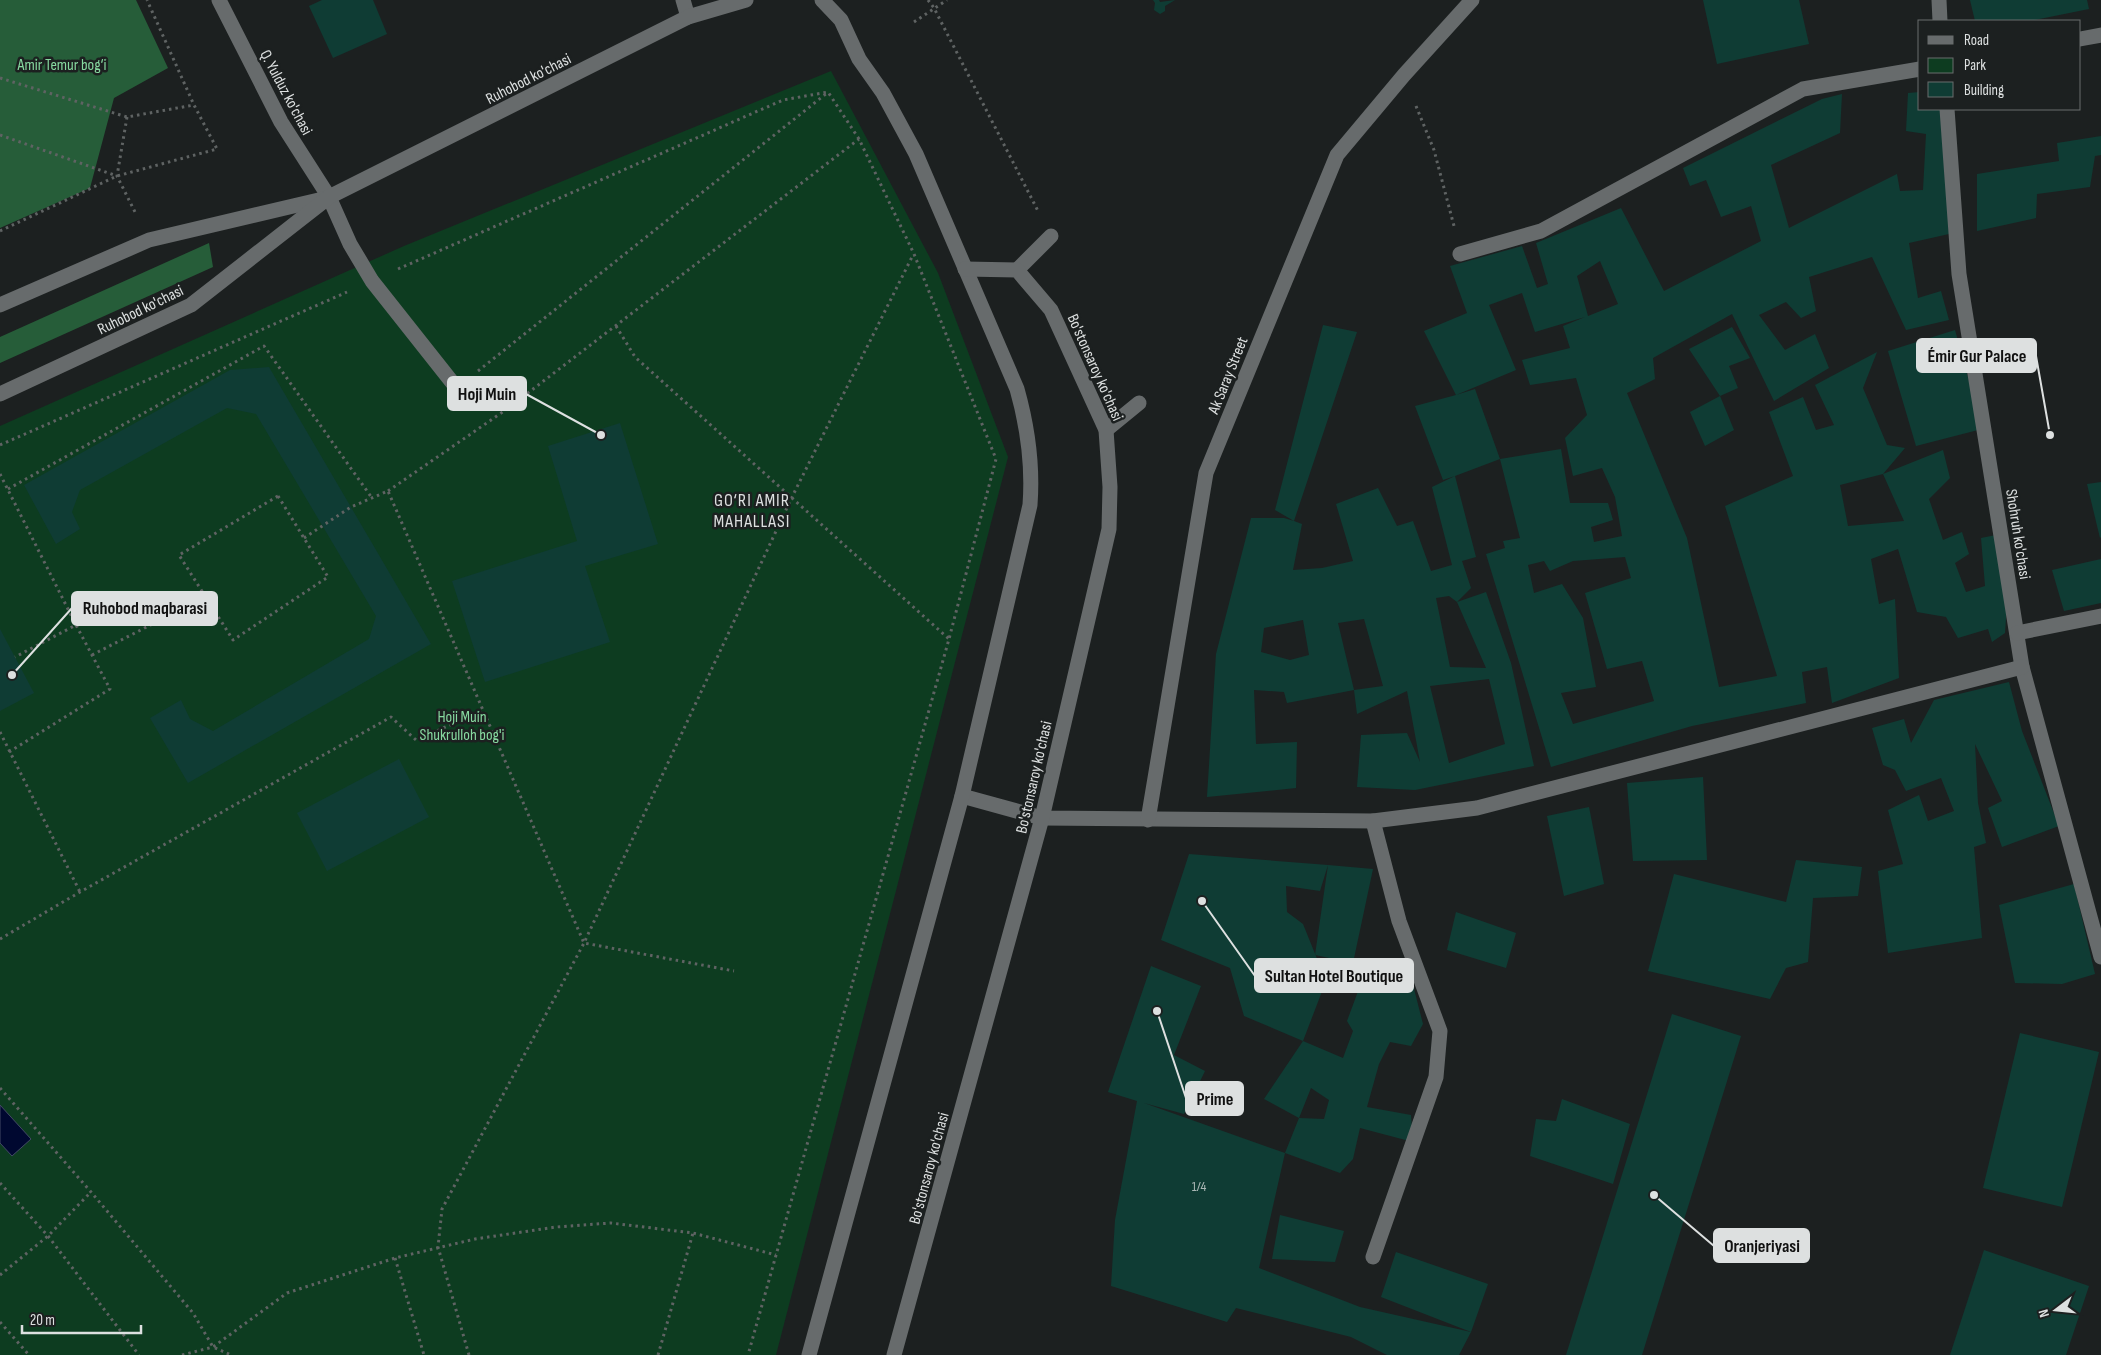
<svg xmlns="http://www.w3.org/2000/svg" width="2101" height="1355" font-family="'Sofia Sans Condensed',sans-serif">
<rect width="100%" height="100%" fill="#1c2020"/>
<!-- green -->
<polygon fill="#0d3c20" points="831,71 938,273 1008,457 776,1355 0,1355 0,426 404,246"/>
<!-- forest -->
<g fill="#265d39">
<polygon points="0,0 136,0 168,68 114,98 90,188 0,228"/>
<polygon points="209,243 213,267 0,363 0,337"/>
</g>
<!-- water -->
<polygon fill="#000830" stroke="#424965" points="0,1105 31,1139 12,1156 0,1143"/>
<!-- building -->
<g fill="#0f3c34" fill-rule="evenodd">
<polygon points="322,0 373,0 387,34 333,58 309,6"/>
<polygon points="1153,0 1159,0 1160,2 1175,0 1165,6 1165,11 1160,14 1154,10 1155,3"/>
<polygon points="1703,0 1799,0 1809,44 1717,64"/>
<polygon points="1970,0 2087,0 2089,9 2030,21 1975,21"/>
<path d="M1920,92V109H1944L1949,234L1909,243L1918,298L1941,291L1949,320L1906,330L1872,257L1809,277L1816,311L1801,318L1786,302L1759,315L1785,350L1815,334L1829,368L1774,401L1732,314L1653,358L1655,379L1627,393L1687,538L1719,687L1777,676L1725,506L1793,476L1769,412L1803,397L1816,430L1834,425L1815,385L1877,352L1863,388L1887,445L1905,448L1883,474L1840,485L1848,526L1904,521L1883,474L1943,450L1950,478L1929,499L1943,540L1962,532L1969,554L1955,563L1966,592L1985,586L1981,538L1996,535L2007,603L2005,633L1992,642L1988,629L1958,638L1946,617L1917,612L1898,549L1871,559L1879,604L1895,599L1899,678L1832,703L1827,667L1802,672L1806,703L1692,726L1551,767L1486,554L1505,548L1503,541L1520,538L1500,459L1561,449L1570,503H1608L1613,520L1591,527L1594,542L1622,536L1615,497L1602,468L1573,476L1565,438L1587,415L1576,378L1530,385L1522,360L1570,348L1563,326L1585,317L1535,332L1522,293L1489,305L1516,370L1456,395L1475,389L1500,459L1455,476L1476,557L1462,561L1471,588L1457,602L1449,596L1436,598L1450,667L1486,668L1457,602L1486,592L1511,663L1534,766L1415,790L1357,787L1361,735L1407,733L1420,762L1407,691L1357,714L1354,690L1383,686L1364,619L1338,623L1354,690L1287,703L1284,692L1254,690L1256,744L1297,742L1296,788L1207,797L1216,654L1251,518H1284L1294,521L1275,510L1323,325L1357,332L1294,521L1302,524L1293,570L1322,568L1353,561L1336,504L1378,488L1397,526L1413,521L1431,571L1452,565L1432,487L1455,476L1443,480L1415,406L1456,395L1424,331L1467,313L1450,266L1522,246L1537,288L1548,284L1536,243L1621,208L1664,291L1761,241L1751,206L1721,217L1706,180L1690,186L1683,168L1822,99L1842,94L1840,133L1771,165L1789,228L1897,174L1900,191L1923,190L1926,134L1906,131L1908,93ZM1600,261L1618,304L1588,316L1577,276ZM1625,557L1631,578L1585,593L1607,669L1642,661L1654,701L1573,724L1561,693L1596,687L1583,618L1562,584L1534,593L1528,565L1544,561L1550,571L1573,561ZM1303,620L1309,655L1290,660L1261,652L1264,628ZM1489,679L1505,744L1449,763L1430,686Z"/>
<polygon points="2101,136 2101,155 2095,156 2090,187 2037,194 2036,218 1977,231 1977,174 2059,161 2057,143"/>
<polygon points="1732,327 1750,358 1729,366 1738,388 1720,396 1689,349"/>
<polygon points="1955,330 1982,429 1916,446 1888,351"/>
<polygon points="269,367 431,644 188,783 150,718 181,700 190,719 213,731 369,639 376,616 256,414 227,408 80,490 72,512 80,529 56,544 24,485 230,370"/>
<polygon points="1720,396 1734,430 1705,446 1690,412"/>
<polygon points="620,423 658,544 585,566 610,642 485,682 452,581 577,541 548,446"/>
<polygon points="2101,482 2101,537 2100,538 2087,484"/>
<polygon points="2101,559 2101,603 2064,611 2052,570"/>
<polygon points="0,629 34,693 0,711"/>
<polygon points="2009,682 2022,731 2059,826 2002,847 1988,808 2002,801 1975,744 1978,803 1986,843 1974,847 1982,938 1888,953 1878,871 1903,864 1888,810 1919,795 1928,821 1954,811 1941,778 1906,791 1895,770 1883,765 1872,728 1904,719 1911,743 1934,700"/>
<polygon points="399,759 429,817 327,871 297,813"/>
<polygon points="1703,777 1707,860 1633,861 1627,783"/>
<polygon points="1589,807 1604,884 1564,896 1547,816"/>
<polygon points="1189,854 1328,865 1373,869 1353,963 1315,955 1328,865 1320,891 1286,886 1287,912 1303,924 1326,981 1303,1041 1343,1058 1353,1031 1347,1021 1367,967 1412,981 1423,1024 1411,1046 1390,1042 1379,1064 1367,1107 1411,1115 1413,1142 1360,1128 1353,1159 1340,1173 1285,1153 1299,1118 1324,1119 1329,1100 1311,1088 1299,1118 1264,1099 1303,1041 1244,1016 1230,968 1161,940"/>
<polygon points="1796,860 1862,867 1858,896 1813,898 1808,962 1786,968 1770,999 1648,971 1674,874 1786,902"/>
<polygon points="2074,884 2095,974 2062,984 2015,983 1999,905"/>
<polygon points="1456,912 1516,933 1506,968 1447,950"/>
<polygon points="1151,966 1201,986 1174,1055 1205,1071 1184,1114 1144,1103 1285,1153 1259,1268 1360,1307 1471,1332 1459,1355 1387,1355 1351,1337 1236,1308 1227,1322 1111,1286 1115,1220 1137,1101 1108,1092"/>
<polygon points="1672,1014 1741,1036 1642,1355 1566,1355"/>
<polygon points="2020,1033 2099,1052 2062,1207 1983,1188"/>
<polygon points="1562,1099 1630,1124 1613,1184 1530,1156 1536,1119 1556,1121"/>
<polygon points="1280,1215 1344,1231 1335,1262 1272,1259"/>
<polygon points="1984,1250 2089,1286 2066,1355 1950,1355"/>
<polygon points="1396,1252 1488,1284 1471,1332 1381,1297"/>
</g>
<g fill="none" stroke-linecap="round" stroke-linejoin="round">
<!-- path -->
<g stroke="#5f6363" stroke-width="3" stroke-dasharray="2.5 4" stroke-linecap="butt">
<polyline points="928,0 934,8 1038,211"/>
<polyline points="914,22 947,0"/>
<polyline points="0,78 127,117 194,105"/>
<polyline points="1416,106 1434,150 1454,226"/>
<polyline points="127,117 117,176 136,214"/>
<polyline points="0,135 117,176"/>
<polyline points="0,231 117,176 217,149 194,105 147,0"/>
<polyline points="398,269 783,100 828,92 859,139 914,254 996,459 949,639 748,1355"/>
<polyline points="616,326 635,357 949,639"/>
<polyline points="478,371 827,93"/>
<polyline points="491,388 507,409 859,139"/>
<polyline points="0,445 347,292"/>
<polyline points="0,474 76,625"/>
<polyline points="8,489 264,346 372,498"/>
<polyline points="388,491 507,409"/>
<polygon points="278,496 328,577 233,640 179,555"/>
<polyline points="304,538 351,507 388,491 584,943 734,971"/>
<polyline points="92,655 205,597"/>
<polyline points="0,732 80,892"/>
<polyline points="9,752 110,689 76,625 15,657"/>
<polyline points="0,939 80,892 391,717 416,740 482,711"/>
<polyline points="0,1088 91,1192 193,1313 213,1347 231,1355"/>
<polyline points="0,1183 48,1236 139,1355"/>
<polyline points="395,1258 424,1355"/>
<polyline points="0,1275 48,1236 91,1192"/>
<polyline points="0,1322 29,1355"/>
<polyline points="182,1355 213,1347 287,1293 395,1258 475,1239 556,1227 611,1223 693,1233 776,1255"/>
<polyline points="469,1355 438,1247 442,1209 584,943 791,499 913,255"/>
<polyline points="658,1355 693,1233"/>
</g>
<!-- lane -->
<g stroke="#676b6c" stroke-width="15">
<polyline points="329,197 350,244 372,281 463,396"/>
<polyline points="1017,270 1051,236"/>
<polyline points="1106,430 1139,403"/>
</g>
<!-- street -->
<g stroke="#676b6c" stroke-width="15">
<polyline points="219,0 281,122 329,197"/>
<polyline points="683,0 688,17"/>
<polyline points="1939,0 1940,21"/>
<polyline points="2080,39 2101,35"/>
<polyline points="1947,109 1959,274 2022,667 2101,957"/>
<polyline points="1460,254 1541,231 1803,89 1920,69"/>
<polyline points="0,305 149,240 323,199"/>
<polyline points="0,394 191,305 329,197 688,17 746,0"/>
<polyline points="2017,633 2101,616"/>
<polyline points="962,796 1042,818 1373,821 1477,808 2022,667"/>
<polyline points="1148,820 1206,473 1337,155 1404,75 1472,0"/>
<polyline points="1373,1257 1436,1077 1440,1031 1399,921 1373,821"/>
<path d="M809,1355L962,796L1030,505C1033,465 1028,428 1017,389L916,154L883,93L859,59L841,20L822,0"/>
<polyline points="894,1355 1042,818 1109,529 1110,487 1106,430 1051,310 1017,270 965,269"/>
</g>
</g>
<g text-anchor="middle" stroke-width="5" stroke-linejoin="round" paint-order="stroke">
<!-- number labels -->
<g font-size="14" fill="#aab7b5">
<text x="1199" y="1191">1/4</text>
</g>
<!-- park labels -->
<g font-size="16" fill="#87d9a0" stroke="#1c2020">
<text x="62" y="70">Amir Temur bog‘i</text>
<text x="462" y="722">Hoji Muin<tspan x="462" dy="18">Shukrulloh bog'i</tspan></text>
</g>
<!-- street labels -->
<g font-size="16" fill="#dde0e0" stroke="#1c2020">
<text transform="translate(528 78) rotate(-27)" y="6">Ruhobod ko'chasi</text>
<text transform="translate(287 92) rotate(62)" y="6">Q. Yulduz ko'chasi</text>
<text transform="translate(140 309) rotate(-26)" y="6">Ruhobod ko'chasi</text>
<text transform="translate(1096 367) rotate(66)" y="6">Bo'stonsaroy ko'chasi</text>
<text transform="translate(1227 375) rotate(-68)" y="6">Ak Saray Street</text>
<text transform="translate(2019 534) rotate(81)" y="6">Shohruh ko'chasi</text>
<text transform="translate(1033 777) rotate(-77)" y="6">Bo'stonsaroy ko'chasi</text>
<text transform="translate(928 1168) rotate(-75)" y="6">Bo'stonsaroy ko'chasi</text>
</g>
<!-- neighbourhood labels -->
<g font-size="18" letter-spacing="1" fill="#dde0e0" stroke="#1c2020">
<text x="752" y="506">GO‘RI AMIR<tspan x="752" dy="21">MAHALLASI</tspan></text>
</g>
</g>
<!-- callouts -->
<path fill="none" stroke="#dde0e0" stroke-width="2" d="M2050 435L2036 356M601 435L526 394M12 675L72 608M1202 901L1255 976M1157 1011L1186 1098M1654 1195L1714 1246"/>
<g fill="#dde0e0" stroke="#1c2020" stroke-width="2">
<circle cx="2050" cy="435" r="5"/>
<circle cx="601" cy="435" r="5"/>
<circle cx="12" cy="675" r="5"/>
<circle cx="1202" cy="901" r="5"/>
<circle cx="1157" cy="1011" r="5"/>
<circle cx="1654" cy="1195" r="5"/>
</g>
<g fill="#dde0e0" stroke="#dde0e0" stroke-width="2">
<rect x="1917" y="339" width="119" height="33" rx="5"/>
<rect x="448" y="377" width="78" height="33" rx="5"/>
<rect x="72" y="592" width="145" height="33" rx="5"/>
<rect x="1255" y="959" width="158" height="33" rx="5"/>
<rect x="1186" y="1082" width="57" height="33" rx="5"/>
<rect x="1714" y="1229" width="95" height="33" rx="5"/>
</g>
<g font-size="18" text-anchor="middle" font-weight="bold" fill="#111">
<text x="1977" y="362">Émir Gur Palace</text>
<text x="487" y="400">Hoji Muin</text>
<text x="145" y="614">Ruhobod maqbarasi</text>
<text x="1334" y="982">Sultan Hotel Boutique</text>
<text x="1215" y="1105">Prime</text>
<text x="1762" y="1252">Oranjeriyasi</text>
</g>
<!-- legend -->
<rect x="1918" y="20" width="162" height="90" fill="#1c2020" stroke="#696d6d"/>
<rect x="1928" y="36" width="25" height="8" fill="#676b6c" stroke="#696d6d"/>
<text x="1964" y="45" font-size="15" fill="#dde0e0">Road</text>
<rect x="1928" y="58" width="25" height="15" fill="#0d3c20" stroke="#696d6d"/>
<text x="1964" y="70" font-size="15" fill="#dde0e0">Park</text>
<rect x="1928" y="82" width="25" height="15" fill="#0f3c34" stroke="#696d6d"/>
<text x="1964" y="95" font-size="15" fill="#dde0e0">Building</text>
<!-- north arrow -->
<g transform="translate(2056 1310) rotate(254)" stroke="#1c2020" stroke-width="4" paint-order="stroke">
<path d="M0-4L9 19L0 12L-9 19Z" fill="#dde0e0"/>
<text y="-8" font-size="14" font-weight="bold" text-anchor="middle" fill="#dde0e0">N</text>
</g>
<!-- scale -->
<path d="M22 1325v8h119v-8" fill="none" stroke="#dde0e0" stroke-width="2.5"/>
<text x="30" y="1325" font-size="15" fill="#dde0e0" stroke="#1c2020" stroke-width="4" paint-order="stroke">20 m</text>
</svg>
